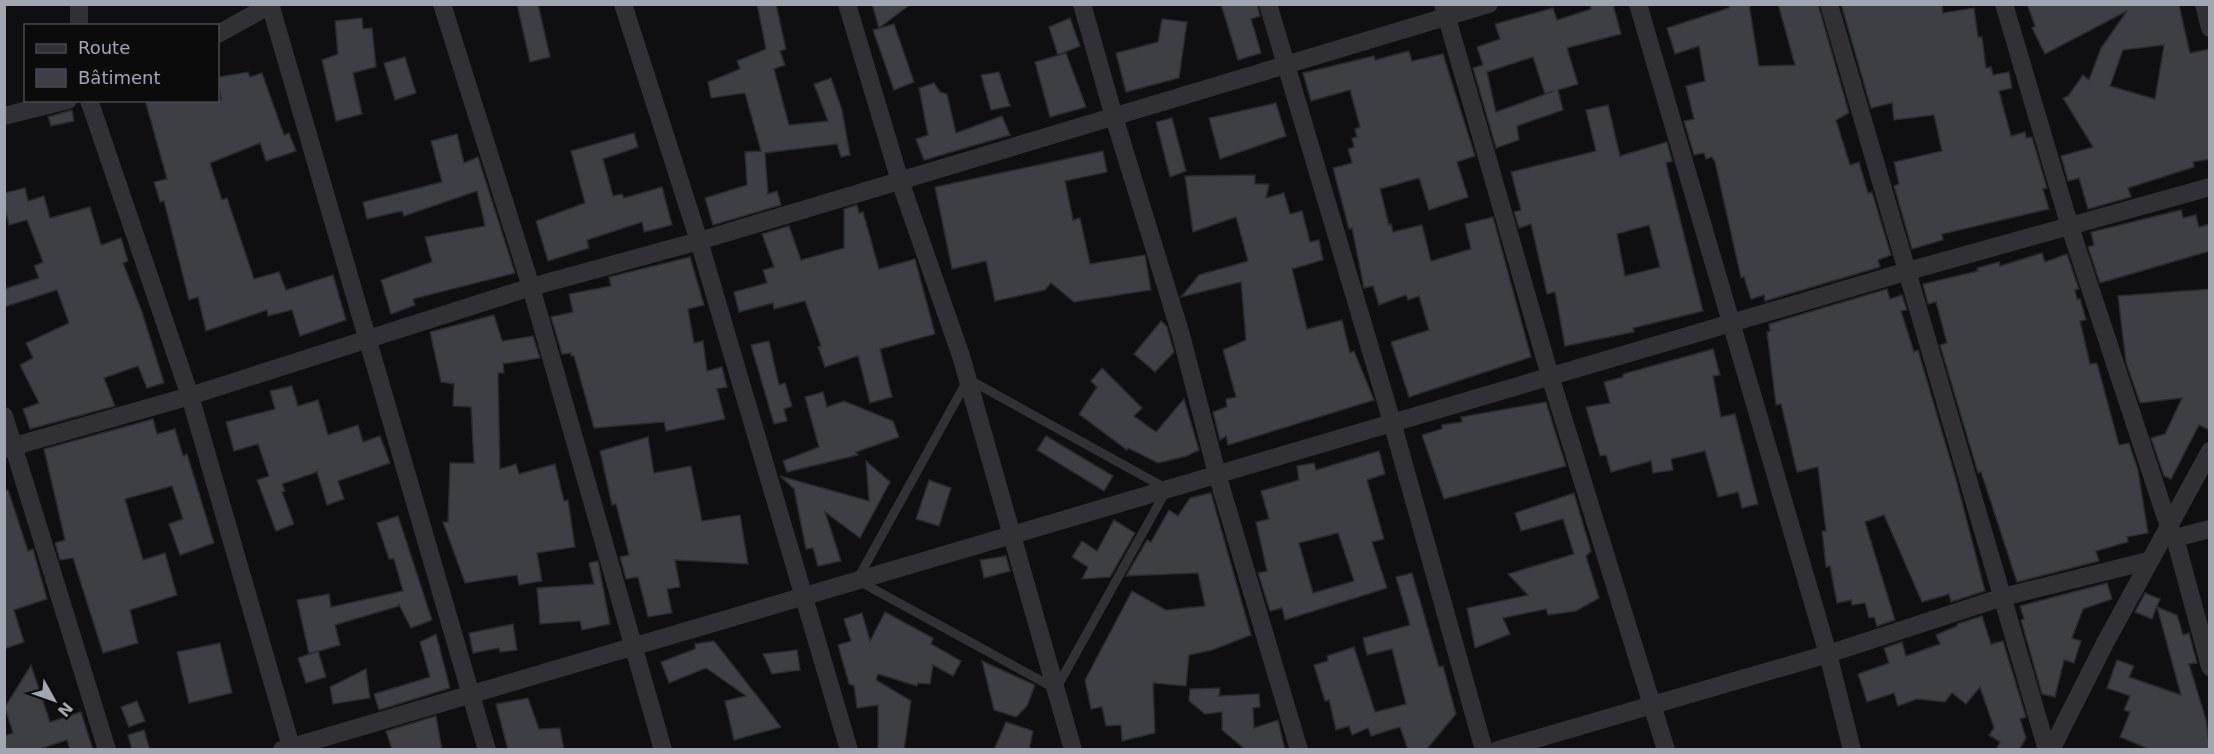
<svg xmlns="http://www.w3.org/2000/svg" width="2214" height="754" font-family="'DejaVu Sans',sans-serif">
<rect width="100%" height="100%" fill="#0f0f11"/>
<!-- building -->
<g fill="#3e3f44" stroke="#2a2a2d" stroke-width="1.5" fill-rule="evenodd">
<polygon points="517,4 538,4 550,57 530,62"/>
<polygon points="757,4 776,4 786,49 780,51 785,65 774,69 789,125 828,121 814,84 831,78 842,110 850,155 841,157 837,144 765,153 768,194 777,191 781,205 713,225 705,198 747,185 745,152 761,151 745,93 711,98 708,82 740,69 737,61 766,49"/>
<polygon points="872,4 911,4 879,28"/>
<polygon points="1221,4 1257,4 1260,16 1251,19 1261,53 1238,60"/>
<path d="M1590,4H1613L1621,34L1567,48L1578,84L1558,90L1563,110L1517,126L1519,140L1496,148L1473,68L1483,65L1477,47L1500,39L1495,24L1553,8L1557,20L1591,9ZM1533,57L1545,94L1554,91L1496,112L1487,72Z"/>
<polygon points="1729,4 1749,4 1759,66 1795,65 1778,4 1818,4 1849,113 1836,120 1850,165 1859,162 1868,193 1872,192 1891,255 1878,260 1880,267 1765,301 1764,295 1751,299 1744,277 1741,278 1715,162 1712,157 1706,159 1704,153 1694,155 1684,121 1694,119 1686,86 1705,81 1699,46 1675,54 1667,28 1729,8"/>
<polygon points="1841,4 1942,4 1943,13 1974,8 1978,37 1982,37 1986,68 1991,67 1993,75 2009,72 2012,88 1999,91 2008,125 2011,136 2025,132 2026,138 2032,137 2047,188 2043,189 2049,209 1942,234 1943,240 1912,249 1894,186 1899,184 1894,162 1942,151 1934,115 1894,120 1892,103 1871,108"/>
<path d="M2027,4L2179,5L2190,53L2210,49V159L2193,162L2194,167L2128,188L2131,197L2088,209L2079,178L2068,181L2061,156L2093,147L2063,98L2068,96L2083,75L2089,80L2101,48L2127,11L2045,54L2032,28L2035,26ZM2164,45L2155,99L2110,86L2123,50Z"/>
<polygon points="362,18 363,29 372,28 376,67 353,73 362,114 336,121 322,60 338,54 335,21"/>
<polygon points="1070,18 1080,46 1058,55 1049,27"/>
<polygon points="1162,19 1187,22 1179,78 1126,92 1116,53 1158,42"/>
<polygon points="894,24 914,82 894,90 873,30"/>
<polygon points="1409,51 1412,61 1443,54 1475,156 1457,162 1468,197 1429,210 1419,178 1380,189 1389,225 1391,224 1393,232 1422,225 1431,261 1471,249 1465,224 1493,217 1531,357 1409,397 1391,342 1429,330 1419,296 1408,300 1406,295 1379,305 1373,286 1364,288 1352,228 1349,229 1333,168 1352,163 1348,149 1354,147 1352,138 1357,137 1355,129 1360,127 1350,90 1311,101 1303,73 1374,56 1375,60"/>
<polygon points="1066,53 1086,107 1050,117 1035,62"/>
<polygon points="405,57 416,93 395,100 384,63"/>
<polygon points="248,72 250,77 262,73 284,135 289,133 296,151 266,161 260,143 210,163 222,200 227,198 254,279 279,272 286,290 333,275 346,320 300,336 292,310 268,316 267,310 206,331 198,297 189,300 164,201 160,202 154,182 167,179 145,100 221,100 218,77"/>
<polygon points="999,72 1010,106 991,110 981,75"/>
<polygon points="934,83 940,92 947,94 956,133 1002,116 1010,135 924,160 916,139 928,135 919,88"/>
<polygon points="1276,103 1286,136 1220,159 1209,118"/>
<path d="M1608,105L1620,156L1667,142L1672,161L1666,163L1703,311L1633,328L1634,332L1565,346L1555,292L1547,294L1531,224L1519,228L1514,212L1521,210L1511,172L1596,151L1586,110ZM1649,225L1660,267L1625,276L1617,234Z"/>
<polygon points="72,110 74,121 51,126 48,117"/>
<polygon points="1172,118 1186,171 1170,177 1156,122"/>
<polygon points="634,133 638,147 603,159 613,196 622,194 624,198 662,187 672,225 644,232 642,222 587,240 589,248 548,261 536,221 585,203 571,151"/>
<polygon points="457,134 464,163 478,157 515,273 413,299 415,305 391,314 381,280 432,262 425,237 485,226 477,191 404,216 402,211 367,219 363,202 442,182 431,141"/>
<polygon points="1103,151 1107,172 1065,181 1073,220 1080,218 1090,264 1145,255 1151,290 1074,302 1051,283 1045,290 995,301 986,261 952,269 935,187"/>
<polygon points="1255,175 1255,184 1269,184 1266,198 1284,193 1290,214 1302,211 1310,242 1319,240 1323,260 1292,269 1307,329 1342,320 1350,353 1354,351 1374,400 1228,445 1226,436 1220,440 1213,412 1227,407 1226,399 1236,397 1223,350 1246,340 1241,282 1181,297 1199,275 1248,261 1236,217 1193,232 1185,176"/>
<polygon points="25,188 28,201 44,196 50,218 90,207 101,245 121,238 128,261 123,263 142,312 164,383 147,388 138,366 104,378 115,406 30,429 23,409 39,403 20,365 33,358 26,343 69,323 57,290 4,307 4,289 39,278 34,266 43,262 27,220 9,225 4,205 4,193"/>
<polygon points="857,205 859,213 863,212 879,269 915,259 935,334 880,349 892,397 870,403 858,356 825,367 818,347 821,346 805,301 774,309 773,303 739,312 734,292 767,283 763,270 774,267 762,234 789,226 801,260 844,248 844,209"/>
<polygon points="2181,210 2183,218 2196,215 2199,227 2210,224 2210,251 2100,283 2088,247 2094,245 2091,232"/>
<polygon points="2042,253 2045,262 2067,254 2079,289 2075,290 2077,299 2080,299 2086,320 2080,321 2090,364 2097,363 2119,445 2129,443 2138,470 2148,533 2127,537 2128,542 2096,551 2099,561 2017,582 1981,472 1978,473 1940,345 1947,343 1936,302 1928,304 1923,284 1978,271 1977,268 1999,262 2000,266"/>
<polygon points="690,257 704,305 688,309 694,343 703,341 707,371 722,367 727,387 717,389 725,419 666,431 664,422 594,428 574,356 571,356 571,353 562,354 551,317 573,312 569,294 611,286 609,277"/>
<polygon points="1887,289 1890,299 1902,295 1907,310 1901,311 1914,352 1918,350 1956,479 1985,591 1951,602 1949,594 1922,602 1884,515 1865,522 1895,620 1877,626 1874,617 1869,618 1865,603 1852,605 1851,600 1837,603 1830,566 1826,567 1822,531 1826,531 1818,467 1797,472 1781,404 1776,405 1767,332 1770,331 1769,324"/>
<polygon points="2210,289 2210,430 2199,425 2171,479 2164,476 2151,438 2165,434 2182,398 2140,403 2126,362 2118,296"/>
<polygon points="494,315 502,341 533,336 540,358 503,364 504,373 498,373 500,469 516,464 519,474 555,464 564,501 568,500 575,547 537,553 542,581 519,585 517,575 465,583 443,522 448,522 450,463 474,463 471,407 453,406 454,384 441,382 430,332"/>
<polygon points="1161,321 1167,327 1174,352 1155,372 1134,354"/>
<polygon points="769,341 779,385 785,383 792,406 784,409 787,421 774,424 751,345"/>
<polygon points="1713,349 1720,375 1713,376 1721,417 1735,414 1758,504 1742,508 1738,492 1718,497 1705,451 1671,459 1673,470 1653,473 1651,461 1611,472 1606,455 1600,456 1586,407 1610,403 1604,382 1623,377 1623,374"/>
<polygon points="1102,368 1142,408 1134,416 1156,432 1184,399 1199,450 1187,456 1158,463 1128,448 1127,450 1079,414 1097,387 1091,381"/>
<polygon points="292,386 298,406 318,400 328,435 358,425 363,442 380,436 390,463 338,481 344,499 327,505 317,472 282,484 285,491 282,492 294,524 276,531 257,480 269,476 258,444 234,451 226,422 275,409 270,391"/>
<polygon points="823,392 827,407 844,401 893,421 899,437 856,452 858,455 787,472 783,461 819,447 805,397"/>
<polygon points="1546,402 1566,466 1444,499 1422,435 1442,429 1442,425 1462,422 1461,417"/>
<polygon points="153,419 157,434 175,429 183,456 187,454 214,543 180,555 169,524 183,519 172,486 125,499 143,560 165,553 177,595 130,610 138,643 103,653 73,558 60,560 55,543 65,540 44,449"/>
<polygon points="1046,436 1113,476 1104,491 1037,450"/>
<polygon points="648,437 654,473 691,466 702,521 740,515 748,564 675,560 680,587 667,589 672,613 648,617 638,577 626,579 620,557 629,555 616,504 612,505 600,451"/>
<path d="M1379,451L1385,474L1367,480L1384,539L1372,542L1387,588L1285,620L1282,608L1270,611L1258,573L1267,571L1256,522L1269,519L1261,491L1299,480L1297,466L1314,463L1316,470ZM1338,533L1354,581L1313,593L1299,543Z"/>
<polygon points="866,461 890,482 860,538 825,512 841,561 818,566 813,548 806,549 794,489 780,476 869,501"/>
<polygon points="929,480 951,488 939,526 916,519"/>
<polygon points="4,490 8,490 28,551 33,549 47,599 14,610 24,642 4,649"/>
<polygon points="1211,493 1251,635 1212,650 1189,655 1186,686 1153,683 1155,733 1122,741 1121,725 1106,726 1102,707 1091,709 1085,680 1132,591 1166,610 1205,606 1198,573 1126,576 1147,540 1151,542 1169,510 1178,516 1190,498"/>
<polygon points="1574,493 1591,551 1586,556 1599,598 1576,611 1548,615 1546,609 1503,618 1510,634 1475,648 1467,608 1528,595 1508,574 1574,554 1563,519 1521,531 1515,513"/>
<polygon points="398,516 432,620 411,628 398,603 399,606 335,625 340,645 309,654 297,600 329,594 331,607 403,591 394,559 389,559 377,523"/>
<polygon points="1114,520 1135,533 1110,577 1082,579 1088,567 1072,557 1082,541 1097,551"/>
<polygon points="1006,556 1010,571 984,578 980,560"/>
<polygon points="598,561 610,624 582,630 580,621 540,624 537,588 594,584 589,563"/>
<polygon points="1412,573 1439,667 1443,666 1456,714 1426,750 1408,750 1400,727 1371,736 1368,728 1352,735 1349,726 1336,730 1329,700 1325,701 1314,665 1328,661 1327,656 1354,647 1375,712 1406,704 1392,649 1367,655 1363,638 1410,625 1396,577"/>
<polygon points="2107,583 2112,599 2083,609 2072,638 2081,641 2074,663 2064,660 2055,697 2042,694 2021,620 2024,619 2020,606"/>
<polygon points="2145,593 2160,599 2152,619 2135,612"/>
<polygon points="2157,607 2177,615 2183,635 2189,633 2197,663 2189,664 2206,720 2210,750 2151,750 2120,737 2130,712 2124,710 2130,696 2107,688 2117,660 2134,666 2129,677 2181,695"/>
<polygon points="885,612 933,638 931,644 961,661 953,676 933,665 930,684 918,683 917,686 878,674 876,680 911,701 904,750 878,750 878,705 857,708 854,686 849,684 838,645 851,641 844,619 862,613 870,641"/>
<polygon points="1982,616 1991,644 2003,641 2026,717 2020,719 2026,738 2019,750 1996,750 2000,742 1989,735 1994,728 1980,687 1966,704 1952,693 1945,702 1917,699 1898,706 1894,693 1867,702 1858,674 1889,663 1884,648 1902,642 1906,656 1940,644 1936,635 1957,626 1957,624"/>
<polygon points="513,624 517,650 500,652 499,648 473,653 469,633"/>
<polygon points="436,634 450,688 379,710 374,694 430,677 420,642"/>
<polygon points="714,641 761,701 781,727 734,740 725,701 746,696 706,668 669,683 661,662 695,649 695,644"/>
<polygon points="220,643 232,693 189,703 177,652"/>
<polygon points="797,650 800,670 772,674 763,654"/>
<polygon points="318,651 326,677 306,683 298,658"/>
<polygon points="982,661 1035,685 1027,706 1016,717 994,710"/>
<polygon points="31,665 50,722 81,712 93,750 70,750 67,740 37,750 4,750 4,736 13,733 5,707"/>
<polygon points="366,669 370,698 333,704 330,687"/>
<polygon points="1220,688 1219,696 1259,694 1260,707 1253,708 1254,728 1278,720 1285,750 1246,750 1222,730 1222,712 1205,714 1189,701 1190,689"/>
<polygon points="528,698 539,729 560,728 564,750 508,750 496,704"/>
<polygon points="137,701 145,721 129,727 121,707"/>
<polygon points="436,716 442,750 392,750 386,731"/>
<polygon points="1006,722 1033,731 1029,750 994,750"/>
<polygon points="144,730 150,750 132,750 128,735"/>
</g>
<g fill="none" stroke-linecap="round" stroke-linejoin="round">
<!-- lane -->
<polygon stroke="#313135" stroke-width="9" points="968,379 1167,489 1056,689 857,580"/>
<!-- street -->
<g stroke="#313135" stroke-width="18">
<polyline points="79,4 79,26"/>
<polyline points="270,4 487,750"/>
<polyline points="442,4 531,287 663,750"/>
<polyline points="623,4 699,241 849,750"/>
<polyline points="847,4 900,181 961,356 1073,750"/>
<polyline points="1082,4 1114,117 1181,335 1217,474 1299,750"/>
<polyline points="1268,4 1392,422 1484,750"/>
<polyline points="1443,4 1550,376 1666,750"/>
<polyline points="1638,4 1828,654 1852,750"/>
<polyline points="1829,4 2047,750"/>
<polyline points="2004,4 2070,227 2168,524 2175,538 2210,529"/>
<polyline points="2204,4 2210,28"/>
<polyline points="218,34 272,4"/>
<polyline points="89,100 190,396 292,750"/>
<polyline points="4,116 68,100"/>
<polyline points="4,416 107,750"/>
<polyline points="4,449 190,396 531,287 699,241 1489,4"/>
<polyline points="2175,538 2210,667"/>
<polyline points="282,750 1908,271 2210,187"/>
<polyline points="1498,750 1828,654 2003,597 2148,561"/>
<polyline points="2051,750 2104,645 2210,451"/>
</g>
</g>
<!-- border -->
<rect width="2214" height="754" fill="none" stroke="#a1a6b1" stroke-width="12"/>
<!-- legend -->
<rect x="24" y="24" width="195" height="78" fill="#0b0b0c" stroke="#47494e" stroke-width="1.5"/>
<rect x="36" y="44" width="30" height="9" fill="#313135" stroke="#47494e" stroke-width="1.5"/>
<text x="78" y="54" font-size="18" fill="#a1a6b1">Route</text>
<rect x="36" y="69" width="30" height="18" fill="#3e3f44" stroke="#47494e" stroke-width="1.5"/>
<text x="78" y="84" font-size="18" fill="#a1a6b1">Bâtiment</text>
<!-- north arrow -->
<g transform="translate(54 700) rotate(130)" stroke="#0b0b0c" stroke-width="4.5" paint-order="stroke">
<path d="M0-4.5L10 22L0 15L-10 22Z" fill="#a1a6b1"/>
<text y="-9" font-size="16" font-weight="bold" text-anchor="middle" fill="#a1a6b1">N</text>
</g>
</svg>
